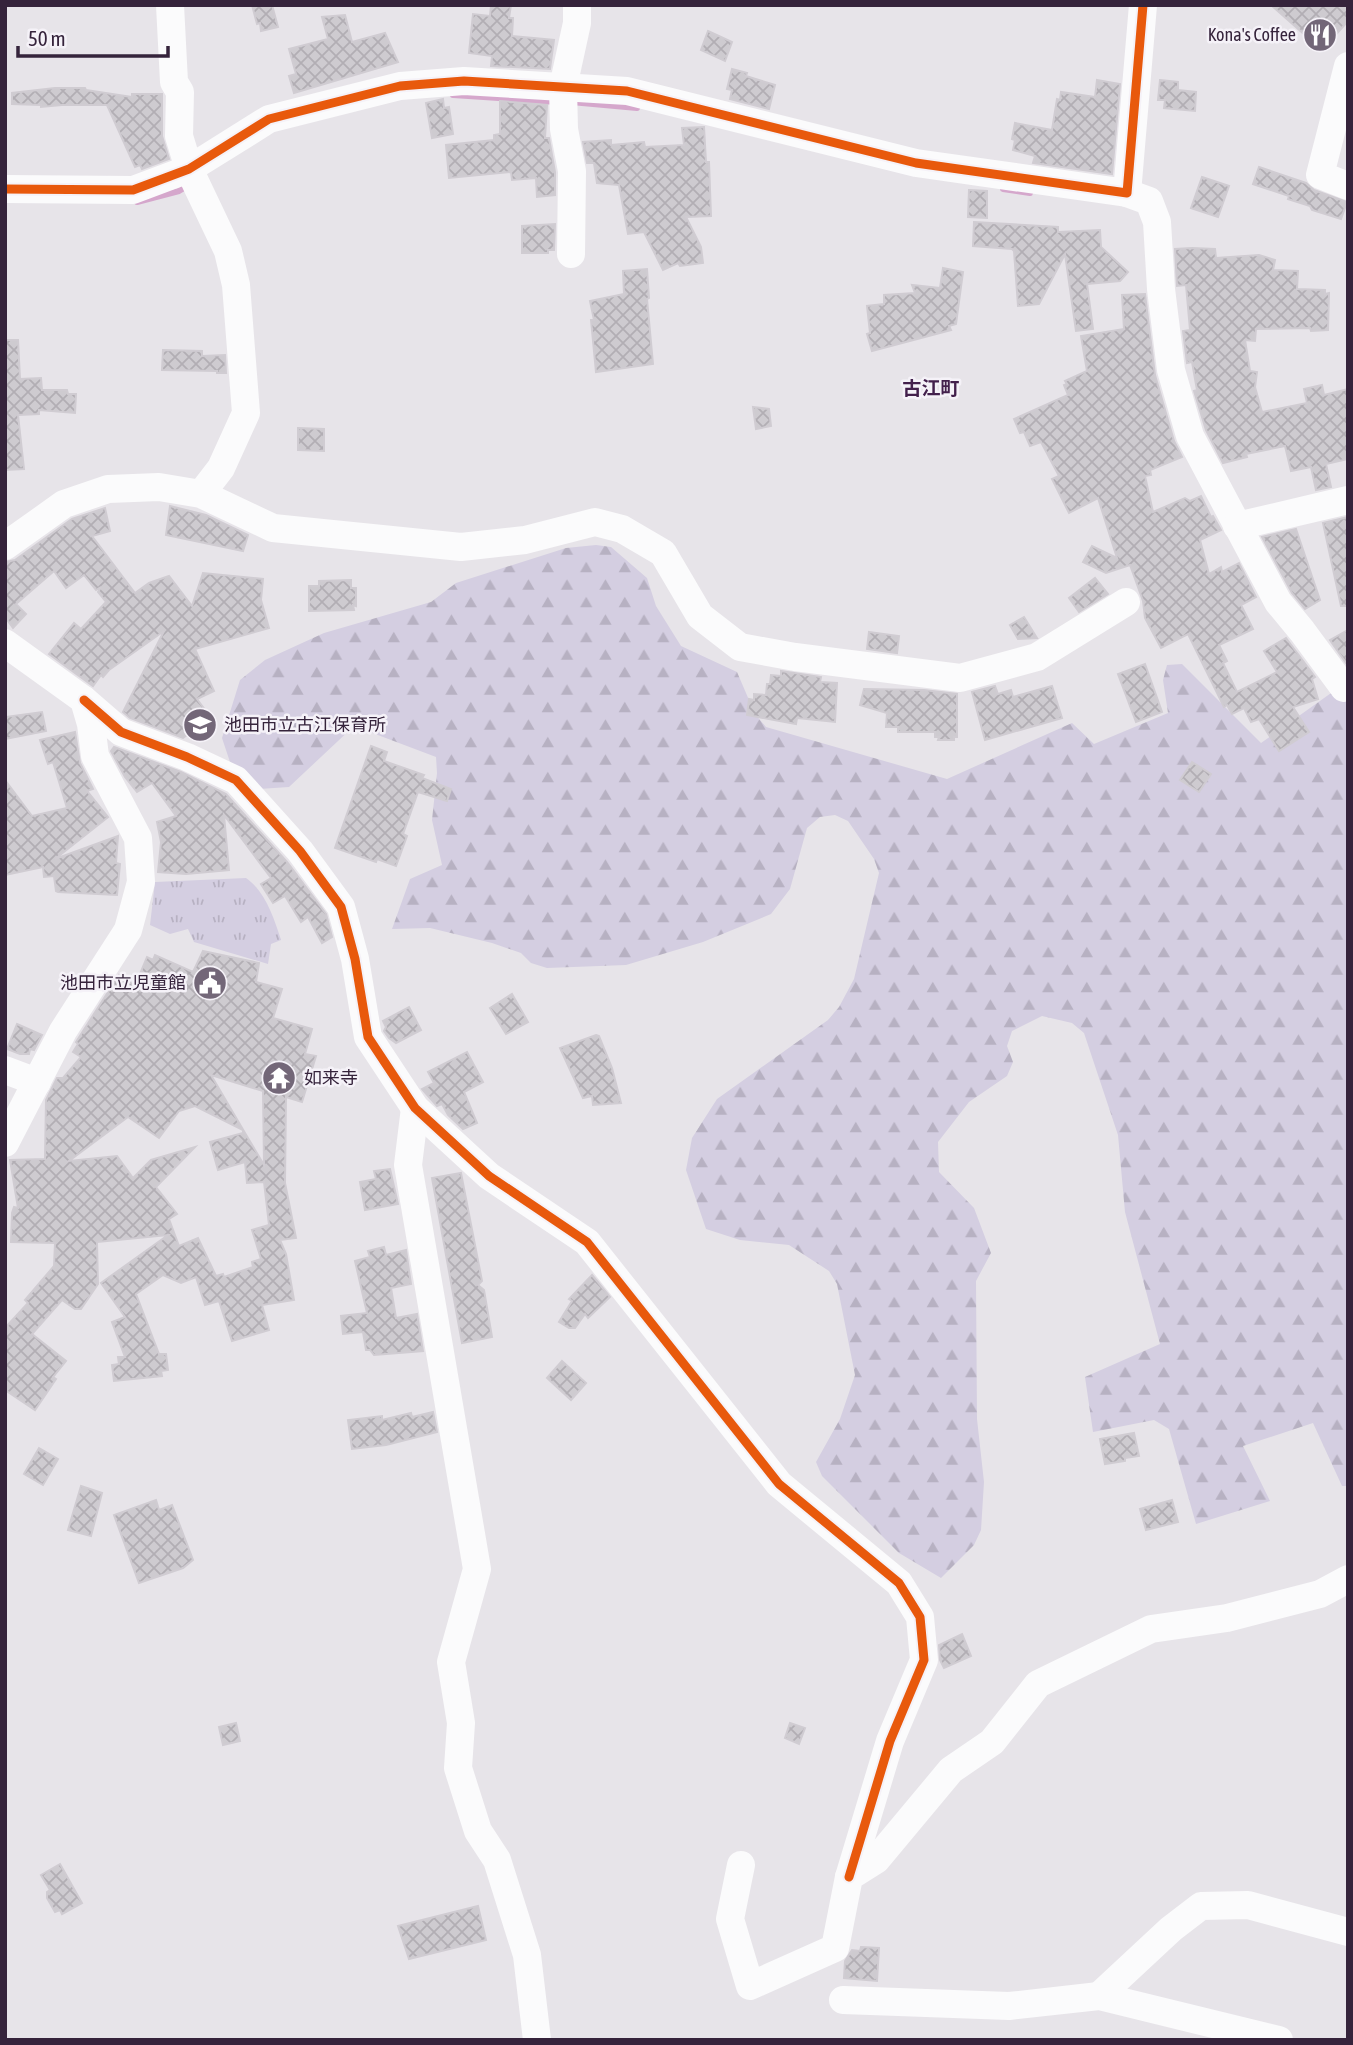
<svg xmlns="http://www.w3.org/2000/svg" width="1353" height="2045" font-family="'Asap Condensed','Noto Sans JP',sans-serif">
<defs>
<pattern id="forest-firs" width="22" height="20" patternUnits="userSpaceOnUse" patternTransform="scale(1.75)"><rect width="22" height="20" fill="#d4cee1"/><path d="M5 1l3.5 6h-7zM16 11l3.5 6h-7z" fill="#b7b1c2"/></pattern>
<pattern id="park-tufts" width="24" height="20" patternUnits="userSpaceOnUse" patternTransform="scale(1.75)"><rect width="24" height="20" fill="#d4cee1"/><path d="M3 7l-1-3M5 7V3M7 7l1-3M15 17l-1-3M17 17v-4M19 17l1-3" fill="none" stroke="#b7b1c2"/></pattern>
<pattern id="building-cross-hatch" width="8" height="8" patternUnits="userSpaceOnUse" patternTransform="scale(1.75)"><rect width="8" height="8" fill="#cecbd0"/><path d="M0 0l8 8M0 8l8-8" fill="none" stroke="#b2aeb4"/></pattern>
</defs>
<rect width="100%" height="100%" fill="#e7e4e9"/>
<!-- forest -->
<polygon fill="url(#forest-firs)" points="596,545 611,547 647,578 656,606 681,646 737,672 755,714 766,727 947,779 1072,723 1094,744 1168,713 1163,680 1167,665 1182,664 1261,743 1348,681 1348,1486 1342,1486 1313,1423 1243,1446 1270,1501 1196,1524 1169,1429 1154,1420 1093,1432 1085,1377 1160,1344 1125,1212 1118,1135 1084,1033 1072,1023 1042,1016 1012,1031 1007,1046 1013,1062 1007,1076 969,1102 938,1142 939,1172 974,1208 991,1253 976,1281 977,1419 984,1482 981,1530 974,1545 941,1578 899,1553 822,1476 816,1462 840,1419 855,1375 837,1284 829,1271 789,1245 740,1240 706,1229 686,1170 692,1138 717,1099 828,1020 839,1007 854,979 879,873 874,859 848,821 835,815 820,817 807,828 790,889 771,914 703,942 626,965 547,968 531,963 521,953 492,943 430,928 392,929 410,879 442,865 432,820 437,773 436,757 354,726 289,787 259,789 236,780 222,738 240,680 265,660 324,633 431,602 456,583 566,548"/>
<!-- park -->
<path fill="url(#park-tufts)" d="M246,878C265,891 274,918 281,940L271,944L268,964L194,942L188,929L170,934L150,925L155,882Z"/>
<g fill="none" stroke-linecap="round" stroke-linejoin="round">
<!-- stream -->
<g stroke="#d5a7cc" stroke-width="6">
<polyline points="453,95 557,102"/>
<polyline points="571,102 637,108"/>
<polyline points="1003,189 1030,193"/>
<polyline points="137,202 179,191 189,185"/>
</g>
</g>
<!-- building -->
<g fill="url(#building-cross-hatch)" stroke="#d0ccd2" stroke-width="2" fill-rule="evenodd">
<polygon points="252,5 272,5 278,27 261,31 260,23 257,24"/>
<polygon points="491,5 511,5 509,18 513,18 512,36 554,40 550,69 491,66 492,56 469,53 473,14 490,16"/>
<polygon points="1271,5 1348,5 1348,21 1322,50"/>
<polygon points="345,15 352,42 385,33 398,62 294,93 289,76 296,74 289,49 328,39 322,17"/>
<polygon points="708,31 732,42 725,61 701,50"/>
<polygon points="732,69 747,73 746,76 775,85 769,109 730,99 732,90 727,89"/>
<polygon points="1097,80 1120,84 1112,174 1033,163 1035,156 1013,150 1015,140 1012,139 1015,123 1052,130 1057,99 1060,100 1061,92 1095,97"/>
<polygon points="1160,80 1178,82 1178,90 1196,92 1195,111 1164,108 1165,100 1158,100"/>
<polygon points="55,88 85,88 86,90 132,97 132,94 162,94 162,136 169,159 142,169 140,165 135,167 107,105 62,105 41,107 41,105 12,104 12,93"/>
<polygon points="443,99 444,108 449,107 453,134 432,138 426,103"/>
<polygon points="500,101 547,105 545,138 549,138 555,172 555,195 537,197 536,178 512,180 511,172 449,178 446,145 494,140 494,135 500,134"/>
<polygon points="704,127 706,162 709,162 711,216 686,217 701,247 703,263 680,266 678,263 663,270 644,232 628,234 619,185 597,183 594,163 587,163 583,142 611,140 611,145 644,142 645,147 684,145 682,128"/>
<polygon points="1259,167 1306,183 1314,190 1347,202 1341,219 1312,210 1310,206 1288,199 1289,196 1253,184"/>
<polygon points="1202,177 1229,186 1218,217 1191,208"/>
<polygon points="969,190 987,191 987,218 968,217"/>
<polygon points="974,222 1058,227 1058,232 1100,230 1101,247 1128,272 1120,281 1087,284 1093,329 1076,331 1065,254 1039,304 1018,306 1014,251 1012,249 973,246"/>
<polygon points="555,224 554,250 548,250 548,253 522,253 522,226"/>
<polygon points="1192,248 1215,249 1216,258 1259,255 1275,260 1273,270 1298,271 1297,289 1325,290 1325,294 1329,293 1328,330 1311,331 1310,328 1256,329 1255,341 1245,340 1250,371 1257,372 1255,387 1262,412 1307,403 1304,389 1322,385 1324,395 1348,389 1348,459 1326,464 1331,487 1316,490 1311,467 1291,471 1285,446 1246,454 1247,457 1223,463 1206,430 1194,391 1197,390 1192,362 1187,363 1183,331 1190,330 1186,285 1177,286 1175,249"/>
<polygon points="943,268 963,272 956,324 949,326 951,330 872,351 867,334 870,333 867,306 884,304 884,295 915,293 912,285 940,288"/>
<polygon points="647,269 649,298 647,299 653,364 596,372 591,320 594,320 590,301 624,294 623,271"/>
<polygon points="1145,294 1155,375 1174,441 1182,457 1150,470 1151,475 1145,476 1153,512 1185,498 1190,501 1201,496 1211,517 1213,516 1221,530 1200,540 1209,574 1221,567 1222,572 1239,563 1256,597 1241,605 1253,629 1219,645 1227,661 1223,663 1237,692 1277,672 1264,651 1286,638 1315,677 1312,679 1318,699 1293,707 1309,732 1279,751 1259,719 1251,722 1244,708 1232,714 1227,705 1224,707 1188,634 1161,648 1145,618 1143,601 1130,565 1106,573 1083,562 1092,546 1117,558 1098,498 1069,513 1052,479 1059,476 1041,442 1030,446 1024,432 1020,433 1014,419 1068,395 1064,385 1067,384 1065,381 1087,371 1081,336 1124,329 1122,295"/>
<polygon points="5,340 18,340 20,379 41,378 42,390 67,390 68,394 76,394 75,413 39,410 39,414 18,415 24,469 5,470"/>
<polygon points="163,350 202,351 202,356 225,355 226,373 217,373 217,371 162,370"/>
<polygon points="753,407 769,409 771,426 756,429"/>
<polygon points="298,428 324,429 324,451 298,450"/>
<polygon points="170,506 206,515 248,535 243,551 166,535"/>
<polygon points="105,508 110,531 92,536 135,593 149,583 169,576 192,606 203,573 263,579 261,600 269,628 195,649 214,691 197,699 211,718 183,738 130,718 123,712 164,631 109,670 103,677 101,675 93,686 49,654 74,623 81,629 106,602 98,592 101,587 96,590 84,575 66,588 54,571 16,604 26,614 13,628 5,617 5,562 15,560 72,519"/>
<polygon points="1348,517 1348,606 1341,606 1323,523"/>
<polygon points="1296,529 1320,600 1305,609 1292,593 1262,537"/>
<polygon points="1095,578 1108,594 1079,612 1069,598"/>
<polygon points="351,580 351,588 356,588 356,606 353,605 354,610 309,611 309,586 319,586 319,581"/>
<polygon points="1024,617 1037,638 1018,639 1010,625"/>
<polygon points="1348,630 1348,662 1346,663 1330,640"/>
<polygon points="869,632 899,636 897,653 867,649"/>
<polygon points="1145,664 1162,712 1136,722 1118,674"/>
<polygon points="781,671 821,677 820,682 837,683 835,722 797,718 796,724 747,715 749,699 754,700 754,694 766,695 767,684 770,684 771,675 781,676"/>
<polygon points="995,686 998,694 1011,690 1013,697 1052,686 1062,718 985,740 972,692"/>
<polygon points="864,689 924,690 957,694 957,737 954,737 954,740 938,740 939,737 935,737 935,732 898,732 898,727 886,727 887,713 860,705"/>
<polygon points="42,712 46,731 5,739 5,717"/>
<polygon points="75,732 80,763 93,789 87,791 108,817 55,859 118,836 116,863 120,864 117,895 58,892 56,891 54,876 44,877 43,867 5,875 5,780 32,816 67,808 53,762 48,764 40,740"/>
<polygon points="371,746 387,752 384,761 424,775 422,778 451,789 447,801 418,792 403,834 407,836 396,866 377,859 376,862 335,848"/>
<polygon points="114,747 181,772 226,794 287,862 326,914 332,937 322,943 308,917 301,922 285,896 273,903 261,884 271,878 224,815 229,870 186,874 158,872 161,842 157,822 176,816 152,783 137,792 125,777 111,751"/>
<polygon points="1192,762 1211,774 1199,792 1180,780"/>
<path d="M203,951L259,963L256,982L282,989L273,1018L312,1029L305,1054L316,1056L302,1102L286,1097L285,1183L296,1238L280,1240L286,1254L294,1300L262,1305L269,1330L232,1341L219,1301L205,1305L196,1277L181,1283L163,1275L136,1294L159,1354H166L168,1370L161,1371L162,1376L114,1381L112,1365L119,1364L118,1357H125L112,1322L125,1317L101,1283L168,1235L97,1242L98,1284L81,1309H75L62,1300L32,1334L66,1361L53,1377L56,1379L35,1410L5,1390V1328L28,1303L25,1300L54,1266L55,1243L11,1242L12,1213L14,1207L18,1208L10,1160L45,1159L46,1100L57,1078H63L81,1057L73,1052L78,1044L76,1042L119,975L135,986L147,957L153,960L155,955L193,972ZM211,1075L263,1091L264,1165L245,1133ZM195,1106L243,1130V1133L210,1142L218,1170L245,1162L247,1183L264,1182L269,1225L252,1230L261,1259L252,1262L253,1267L224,1277L223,1274L216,1276L198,1238L179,1246L169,1219L177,1214L156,1187L195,1147L151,1160L133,1178L117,1156L69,1161L128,1117L159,1138L179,1111Z"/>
<polygon points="512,994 528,1022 506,1034 490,1008"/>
<polygon points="409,1007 421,1030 396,1043 389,1038 384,1031 386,1027 383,1021"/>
<polygon points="17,1024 42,1035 34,1050 30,1049 29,1054 20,1054 7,1049"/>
<polygon points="596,1035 599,1036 612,1068 621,1103 593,1105 592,1096 583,1098 560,1048"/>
<polygon points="467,1052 483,1082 464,1092 477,1123 463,1129 448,1115 442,1104 437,1106 422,1089 434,1083 428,1072"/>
<polygon points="390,1169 398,1204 365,1210 360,1182 376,1179 374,1171"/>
<polygon points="461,1173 482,1281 478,1285 484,1290 492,1337 462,1343 432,1178"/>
<polygon points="384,1247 386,1255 406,1250 411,1284 391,1288 396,1318 417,1314 423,1351 374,1355 370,1350 366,1350 363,1332 343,1334 341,1316 367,1313 355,1261 370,1257 368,1251"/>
<polygon points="592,1275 610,1297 588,1318 585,1314 575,1328 569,1328 559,1322 572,1301 569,1299"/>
<polygon points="562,1361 586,1383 571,1400 547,1378"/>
<polygon points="433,1412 437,1432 386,1445 352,1449 348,1420 382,1416 382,1420 411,1413 412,1417"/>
<polygon points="1134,1433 1139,1456 1125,1458 1125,1461 1105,1464 1100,1439"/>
<polygon points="39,1448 58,1459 43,1485 24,1474"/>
<polygon points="81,1486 102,1493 91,1536 68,1530"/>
<polygon points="156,1500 159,1510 172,1505 193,1560 183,1568 139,1583 114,1515"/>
<polygon points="1172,1500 1178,1522 1146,1530 1140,1509"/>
<polygon points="962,1634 971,1656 944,1668 940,1660 939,1645"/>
<polygon points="236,1723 240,1741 223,1745 219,1727"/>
<polygon points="790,1723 805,1728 799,1744 785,1738"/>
<polygon points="60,1864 82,1903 62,1914 60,1910 55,1912 47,1898 47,1892 50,1890 41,1875"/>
<polygon points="478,1906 486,1940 409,1959 398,1926"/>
<polygon points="861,1947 879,1948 877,1981 844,1978 845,1961 852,1950 860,1951"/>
</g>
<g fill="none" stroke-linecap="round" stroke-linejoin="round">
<!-- minor -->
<g stroke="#fbfbfc" stroke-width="28">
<polyline points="170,5 174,82 180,92 179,136 189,169 228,251 236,285 246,413 221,468 201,494"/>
<polyline points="1348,66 1320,175 1348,186"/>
<polyline points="5,189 133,190 189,169 269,119 400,86 464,81 627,91 916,163 1127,193 1143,5"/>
<polyline points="1127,193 1149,201 1157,222 1161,289 1171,370 1190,436 1278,602 1302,631 1344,688"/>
<polyline points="571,254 572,171 564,129 563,87 577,23 577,5"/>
<polyline points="1237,526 1348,500"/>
<polyline points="5,546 64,504 108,489 159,487 201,494 273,528 461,547 525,540 595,522 622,529 663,553 700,616 740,647 795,657 960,678 1037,657 1126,602"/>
<polyline points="5,643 84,700 91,724 95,756 138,838 141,882 128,930 63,1031 5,1143"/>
<polyline points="84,700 121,732 187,757 236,780 300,851 341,907 355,959 368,1037 415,1108 489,1176 587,1242 779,1484 899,1583 920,1617 924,1660 890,1741 849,1877"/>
<polyline points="5,1070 37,1082"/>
<polyline points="415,1108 408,1165 477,1569 451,1662 461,1723 458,1768 478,1831 497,1860 527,1955 537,2040"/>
<polyline points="741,1865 730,1919 750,1986 835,1948 849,1877 876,1860 951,1770 992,1742 1038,1684 1151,1629 1227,1618 1320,1594 1348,1579"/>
<polyline points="1099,1996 1171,1929 1201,1906 1248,1905 1348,1932"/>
<polyline points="843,2000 1009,2006 1099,1996 1279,2040"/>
</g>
<!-- cycleway casing -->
<g stroke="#f5f2f8" stroke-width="13">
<g id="cycleway">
<polyline points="5,189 133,190 189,169 269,119 400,86 464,81 627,91 916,163 1127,193 1143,5"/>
<polyline points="84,700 121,732 187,757 236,780 300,851 341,907 355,959 368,1037 415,1108 489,1176 587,1242 779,1484 899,1583 920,1617 924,1660 890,1741 849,1877"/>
</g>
</g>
<!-- cycleway -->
<use href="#cycleway" stroke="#e8590c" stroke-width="9"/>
</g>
<!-- icons -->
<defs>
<g id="restaurant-disc" transform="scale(1.75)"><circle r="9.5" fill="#736778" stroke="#f5f2f8"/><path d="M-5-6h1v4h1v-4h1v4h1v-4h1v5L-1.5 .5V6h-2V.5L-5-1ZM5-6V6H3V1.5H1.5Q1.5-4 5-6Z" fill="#fff"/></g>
<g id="school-disc" transform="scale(1.75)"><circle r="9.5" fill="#736778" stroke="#f5f2f8"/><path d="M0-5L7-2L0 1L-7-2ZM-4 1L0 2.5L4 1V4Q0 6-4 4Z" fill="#fff"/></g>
<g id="civic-disc" transform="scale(1.75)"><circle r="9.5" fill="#736778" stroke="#f5f2f8"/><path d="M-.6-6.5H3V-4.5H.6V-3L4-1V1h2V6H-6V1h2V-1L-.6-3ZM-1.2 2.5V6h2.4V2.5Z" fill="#fff"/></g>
<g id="temple-disc" transform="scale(1.75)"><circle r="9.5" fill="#736778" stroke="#f5f2f8"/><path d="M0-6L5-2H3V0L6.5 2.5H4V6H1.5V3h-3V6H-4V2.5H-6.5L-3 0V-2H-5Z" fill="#fff"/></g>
</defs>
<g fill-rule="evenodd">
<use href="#restaurant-disc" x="1320" y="35"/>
<use href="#school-disc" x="200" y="725"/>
<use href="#civic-disc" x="210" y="983"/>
<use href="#temple-disc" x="279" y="1078"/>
</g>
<g text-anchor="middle" stroke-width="5" stroke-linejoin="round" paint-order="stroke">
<!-- poi labels -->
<g font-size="18" fill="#35233b" stroke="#f5f2f8" text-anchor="end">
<text x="1296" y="41">Kona's Coffee</text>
<text x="224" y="731" text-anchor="start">池田市立古江保育所</text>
<text x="186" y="989">池田市立児童館</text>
<text x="304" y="1084" text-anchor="start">如来寺</text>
</g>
<!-- neighbourhood labels -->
<g font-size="19" font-weight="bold" fill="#43204c" stroke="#f5f2f8">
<text x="931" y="395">古江町</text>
</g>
</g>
<!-- border -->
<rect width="1353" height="2045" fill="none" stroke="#35233b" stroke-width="14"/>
<!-- scale -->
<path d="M18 46v10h150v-10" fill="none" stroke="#35233b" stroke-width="3.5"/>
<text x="28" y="46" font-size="21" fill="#35233b" stroke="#f5f2f8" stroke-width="5" paint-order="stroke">50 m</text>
</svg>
